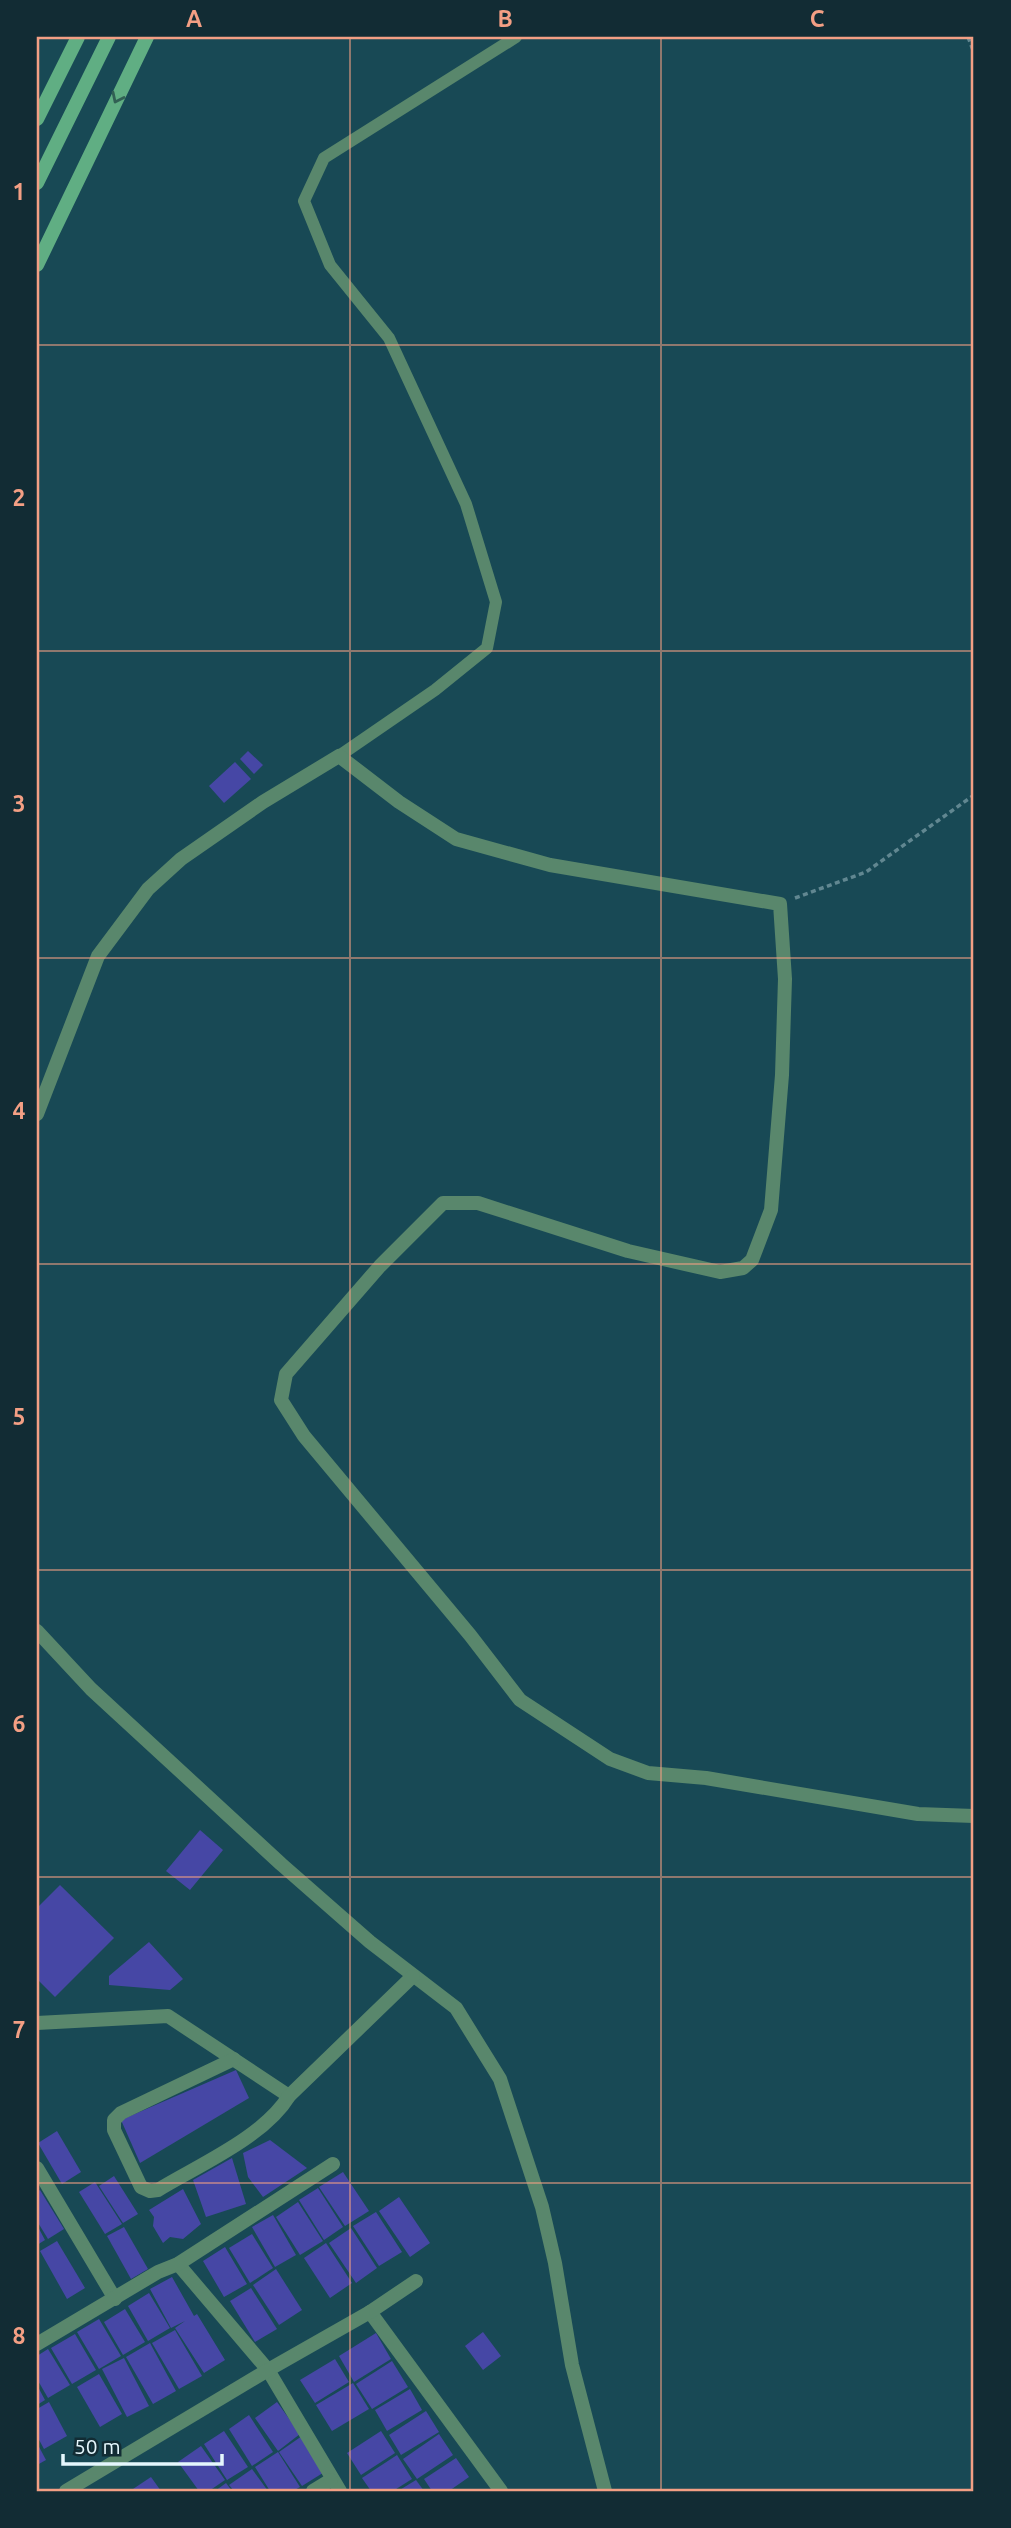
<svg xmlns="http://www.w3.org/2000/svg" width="1011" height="2528" font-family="Ubuntu,sans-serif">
<rect width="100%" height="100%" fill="#184955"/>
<!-- building -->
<g fill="#4647a5">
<polygon points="248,751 263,765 254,774 240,759"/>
<polygon points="235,762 251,779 224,803 209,786"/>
<polygon points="200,1830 223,1850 190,1890 166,1871"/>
<polygon points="60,1885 114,1938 55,1997 37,1979 37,1908"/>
<polygon points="149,1942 183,1979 170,1990 109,1985 109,1976"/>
<polygon points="236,2070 249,2098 140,2163 121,2120"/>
<polygon points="57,2131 81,2172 62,2184 38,2143"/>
<polygon points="270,2140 307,2168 263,2197 248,2177 243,2153"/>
<polygon points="232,2158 246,2204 206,2217 193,2180"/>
<polygon points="343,2172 369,2211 345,2226 319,2187"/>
<polygon points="114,2176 138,2214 123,2223 99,2186"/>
<polygon points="95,2182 122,2224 105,2234 79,2192"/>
<polygon points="318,2188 343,2227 324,2240 299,2200"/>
<polygon points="183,2189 201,2224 183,2239 170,2237 163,2243 153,2226 154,2217 149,2210"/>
<polygon points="40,2190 64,2229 48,2239 37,2221 37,2192"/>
<polygon points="399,2197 430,2243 410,2257 379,2211"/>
<polygon points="298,2202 323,2241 300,2255 276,2217"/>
<polygon points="376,2212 402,2252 379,2266 353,2226"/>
<polygon points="273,2215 296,2255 275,2267 252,2227"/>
<polygon points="37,2225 45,2240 37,2245"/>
<polygon points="124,2227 148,2269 131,2279 107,2236"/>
<polygon points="351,2228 377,2268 356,2283 329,2243"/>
<polygon points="252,2234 273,2268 250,2283 229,2248"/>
<polygon points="57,2241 85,2288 67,2299 40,2251"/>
<polygon points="326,2243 352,2283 330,2298 304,2258"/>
<polygon points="225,2247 247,2284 224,2297 203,2261"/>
<polygon points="276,2269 302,2310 279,2325 253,2285"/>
<polygon points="172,2277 194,2316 197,2314 225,2360 204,2373 175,2328 185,2321 171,2328 150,2289"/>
<polygon points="251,2288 277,2329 255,2342 230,2301"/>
<polygon points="149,2293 170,2328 148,2341 128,2306"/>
<polygon points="125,2309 145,2342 123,2355 104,2322"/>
<polygon points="99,2319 121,2356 99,2369 77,2332"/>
<polygon points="175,2330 202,2376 179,2389 152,2343"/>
<polygon points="483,2332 501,2356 483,2370 465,2346"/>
<polygon points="376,2333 391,2359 354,2382 339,2356"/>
<polygon points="75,2334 96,2370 72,2384 51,2348"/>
<polygon points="150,2343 176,2391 153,2404 126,2357"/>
<polygon points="48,2349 70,2385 48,2398 37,2379 37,2356"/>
<polygon points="124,2358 149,2406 127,2417 102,2369"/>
<polygon points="335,2359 349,2382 315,2403 300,2380"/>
<polygon points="392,2361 408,2387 372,2409 356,2384"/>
<polygon points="99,2374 122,2414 100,2427 77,2387"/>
<polygon points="353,2383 369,2409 332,2431 316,2405"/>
<polygon points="37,2385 45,2400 37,2405"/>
<polygon points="410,2389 422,2410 387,2431 375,2410"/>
<polygon points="49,2402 67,2436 44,2449 37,2436 37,2409"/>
<polygon points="277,2402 300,2434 278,2451 255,2418"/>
<polygon points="426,2411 439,2432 401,2455 389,2435"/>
<polygon points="249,2415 273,2452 252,2466 229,2429"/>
<polygon points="224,2431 248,2467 227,2480 204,2444"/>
<polygon points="381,2431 395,2453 361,2475 347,2453"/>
<polygon points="439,2434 453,2455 417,2479 403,2459"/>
<polygon points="302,2436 326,2471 302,2486 279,2452"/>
<polygon points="37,2443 46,2460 37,2465"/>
<polygon points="201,2446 225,2480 209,2491 199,2491 178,2462"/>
<polygon points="278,2452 300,2487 293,2491 270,2491 255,2467"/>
<polygon points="397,2455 412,2479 393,2491 371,2491 362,2478"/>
<polygon points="456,2458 469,2477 449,2491 432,2491 424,2479"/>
<polygon points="252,2469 268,2491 234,2491 229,2485"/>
<polygon points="151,2477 161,2491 130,2491"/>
<polygon points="416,2480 424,2491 398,2491"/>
<polygon points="226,2483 232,2491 215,2491"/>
</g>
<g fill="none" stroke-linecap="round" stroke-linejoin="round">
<!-- path -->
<g stroke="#618791" stroke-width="3.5" stroke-dasharray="5 3.5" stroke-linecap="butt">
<polyline points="968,37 974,53"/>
<polyline points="795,898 866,872 974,795"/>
</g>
<!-- lane -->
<polyline stroke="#59876c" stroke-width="12" points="339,756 435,690 487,648 496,602 466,504 389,338 330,265 304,201 324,158 516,37"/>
<!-- street -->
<g stroke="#59876c" stroke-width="14">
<polyline points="37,1114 98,956 148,889 181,859 263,802 339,756 399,802 456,839 550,865 780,904 785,979 782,1075 771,1210 752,1260 743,1268 720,1272 628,1251 478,1203 443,1203 380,1266 286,1374 281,1400 304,1436 470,1635 520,1700 610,1759 648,1773 706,1778 918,1814 974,1816"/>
<polyline points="37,1631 91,1689 281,1864 370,1942 456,2008 500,2079 542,2207 555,2263 572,2365 605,2491"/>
<polyline points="37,2023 168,2016 289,2096"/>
<path d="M234,2059L121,2113L114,2120V2130L141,2187L150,2191L158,2190C199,2165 264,2137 289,2096L413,1976"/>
<polyline points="37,2168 115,2299"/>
<polyline points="178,2264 268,2370 340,2491"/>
<polyline points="370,2312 501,2491"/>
<polyline points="37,2344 158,2272 178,2264 333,2164"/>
<polyline points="66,2491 268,2370 370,2312 416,2281"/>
<polyline points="313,2491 331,2480"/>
</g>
<!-- secondary -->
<g stroke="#60ae83" stroke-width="14">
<polyline points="37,119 78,37"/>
<polyline points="37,183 109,37"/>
<polyline points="37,265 147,37"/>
</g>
</g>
<!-- one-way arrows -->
<defs><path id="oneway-chevron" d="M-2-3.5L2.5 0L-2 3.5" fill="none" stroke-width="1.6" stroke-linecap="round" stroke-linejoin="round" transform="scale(1.75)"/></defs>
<use stroke="#316054" href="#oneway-chevron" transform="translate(117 98) rotate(116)"/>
<!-- grid -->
<path fill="none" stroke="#f39f84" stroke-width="2" stroke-opacity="0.55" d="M350,37V2491M661,37V2491M37,345H974M37,651H974M37,958H974M37,1264H974M37,1570H974M37,1877H974M37,2183H974"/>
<!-- border -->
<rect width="1011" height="2528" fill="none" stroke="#122c34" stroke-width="77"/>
<!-- scale -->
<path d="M63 2454v10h159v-10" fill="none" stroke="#e5f7fd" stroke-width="3.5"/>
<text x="74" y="2454" font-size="21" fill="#e5f7fd" stroke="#122c34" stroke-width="5" paint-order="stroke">50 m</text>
<rect x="38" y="38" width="934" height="2452" fill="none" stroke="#f39f84" stroke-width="2.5"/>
<g font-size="23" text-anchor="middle" font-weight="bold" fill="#f39f84">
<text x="194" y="27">A</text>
<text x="505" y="27">B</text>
<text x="817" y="27">C</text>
<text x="19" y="200">1</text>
<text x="19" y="506">2</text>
<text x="19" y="812">3</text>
<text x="19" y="1119">4</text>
<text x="19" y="1425">5</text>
<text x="19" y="1732">6</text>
<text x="19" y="2038">7</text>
<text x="19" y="2344">8</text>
</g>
</svg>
